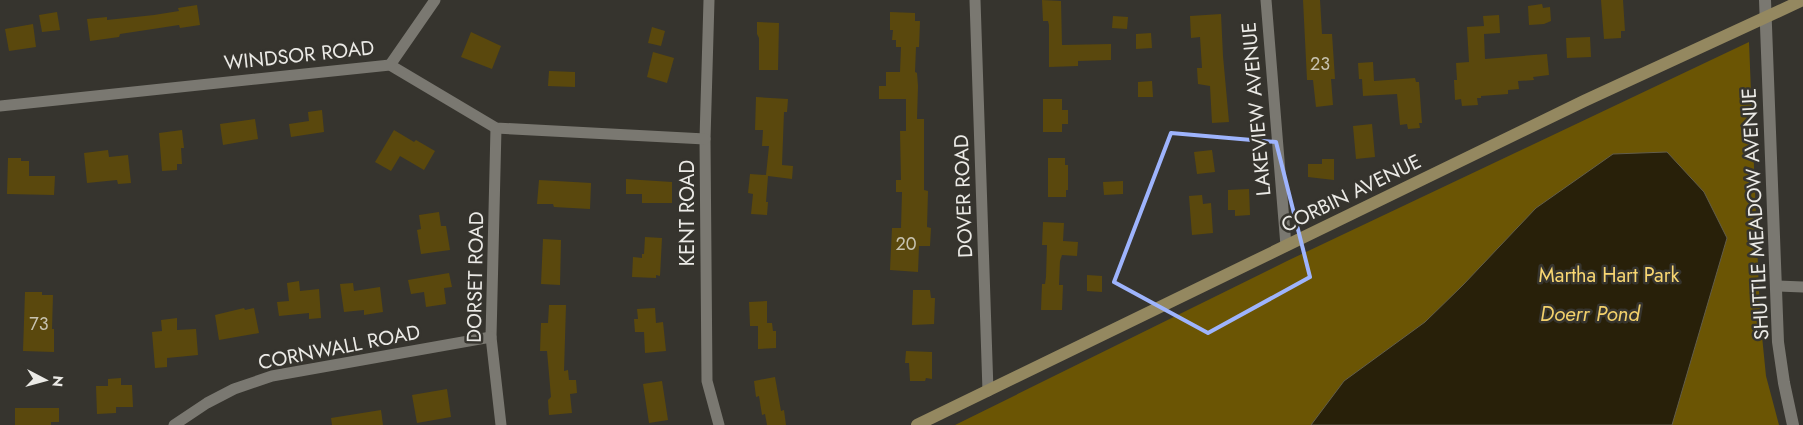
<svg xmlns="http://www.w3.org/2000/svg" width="1803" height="425" font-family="Jost,sans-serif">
<rect width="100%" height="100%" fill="#36342e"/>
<!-- green -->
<polygon fill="#6b5504" points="1749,42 1760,316 1766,376 1779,425 955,425 1287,261"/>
<!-- water -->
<polygon fill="#282009" stroke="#625d4b" points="1667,152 1704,192 1727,238 1672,425 1311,425 1344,381 1425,322 1463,285 1536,208 1613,154"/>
<!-- building -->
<g fill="#5a480d">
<polygon points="1042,0 1061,1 1062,45 1111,44 1111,60 1078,61 1078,66 1049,67 1049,25 1048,21 1043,21"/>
<polygon points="1303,0 1320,0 1322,34 1332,34 1335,79 1331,79 1333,105 1316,107 1313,80 1307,80"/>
<polygon points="1601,0 1623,0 1625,31 1621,31 1621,38 1604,39"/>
<polygon points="1542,4 1543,8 1550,7 1551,21 1544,24 1529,25 1528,6"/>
<polygon points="197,5 200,25 180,28 179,25 120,34 119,37 90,41 87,19 107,17 107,20 154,15 179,11 178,8"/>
<polygon points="57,12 60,30 42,32 39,15"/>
<polygon points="890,12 915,13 915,21 920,21 919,47 916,47 915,72 917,73 918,86 917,119 924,119 924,190 928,191 927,227 931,228 930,246 919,246 918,272 890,270 892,228 901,228 902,192 896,192 896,180 901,180 900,131 906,131 906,99 879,99 879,86 886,86 886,72 900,72 901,47 896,47 896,40 892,40 893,30 890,30"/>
<polygon points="1221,14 1223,56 1229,122 1212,123 1210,86 1198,84 1197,68 1202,68 1200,37 1191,38 1190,16"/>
<polygon points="1499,15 1500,33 1484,34 1485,59 1547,54 1549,75 1533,77 1534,80 1518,81 1519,89 1508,90 1508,94 1481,96 1481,98 1477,98 1478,105 1462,106 1461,99 1455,100 1454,80 1457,80 1456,63 1469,62 1467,27 1484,26 1483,16"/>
<polygon points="1113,16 1128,17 1127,29 1112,28"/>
<polygon points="757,22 779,23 778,70 759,70 759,38 757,34"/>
<polygon points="33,24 36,47 9,51 5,29"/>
<polygon points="652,27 665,31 661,46 648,43"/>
<polygon points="471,32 501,46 492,69 461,57"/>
<polygon points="1151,33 1152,48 1136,49 1136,34"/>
<polygon points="1590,37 1591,57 1567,58 1566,38"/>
<polygon points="653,52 674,58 667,83 647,77"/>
<polygon points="1373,62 1374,81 1415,78 1416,82 1419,82 1422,123 1419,123 1420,128 1408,129 1407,124 1400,125 1397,94 1363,96 1362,79 1359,79 1358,63"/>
<polygon points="549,71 575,72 575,87 548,86"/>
<polygon points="1152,81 1153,97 1138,97 1138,82"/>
<polygon points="756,97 788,99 787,112 784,112 782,165 793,166 792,179 768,176 766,202 768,202 767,215 751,214 753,194 748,193 750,174 766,175 769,146 762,146 763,130 755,130"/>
<polygon points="1043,99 1062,99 1062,110 1068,110 1068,124 1062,124 1062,132 1043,132"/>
<polygon points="322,110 324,132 291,137 289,124 309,121 308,112"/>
<polygon points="255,119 258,139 223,145 220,124"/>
<polygon points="1372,124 1375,157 1356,159 1353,126"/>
<polygon points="182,130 184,148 181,148 182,164 177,164 177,170 162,171 159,133"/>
<polygon points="394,130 414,142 416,140 435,151 424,170 400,156 391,171 375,162"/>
<polygon points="108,150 109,157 128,155 131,183 118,184 117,180 87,183 84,153"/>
<polygon points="1212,150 1215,172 1197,174 1194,152"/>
<polygon points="8,158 21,158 21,161 29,161 29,176 55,176 54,195 7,194"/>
<polygon points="1048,158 1065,158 1065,165 1068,165 1068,190 1066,190 1066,197 1048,197"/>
<polygon points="1322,159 1334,159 1334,180 1308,177 1308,164 1322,164"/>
<polygon points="626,179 672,182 672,203 642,203 642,194 626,194"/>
<polygon points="539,180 591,183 590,209 554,207 553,204 537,204"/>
<polygon points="1123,181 1123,194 1104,195 1103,182"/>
<polygon points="1249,189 1250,215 1235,216 1235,210 1228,210 1228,190"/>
<polygon points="1202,195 1203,204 1211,203 1213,233 1192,235 1189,196"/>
<polygon points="439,212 441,226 446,226 450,250 421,254 417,230 421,229 419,215"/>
<polygon points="1043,222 1064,223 1063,241 1078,242 1077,256 1062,255 1060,261 1059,285 1063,285 1062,310 1041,310 1042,284 1045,284 1046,277 1047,245 1042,245"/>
<polygon points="645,237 662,238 660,276 656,275 656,278 632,277 633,257 642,258 642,254 644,254"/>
<polygon points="543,239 561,240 560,285 541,284"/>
<polygon points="449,273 452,287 444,288 446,304 426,307 424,292 411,294 408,280"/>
<polygon points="1087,275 1102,276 1102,292 1087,291"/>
<polygon points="299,281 300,291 319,289 321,318 309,319 309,313 279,316 277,302 289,301 287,283"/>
<polygon points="353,283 354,291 380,287 383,312 364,315 364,310 344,312 340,284"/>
<polygon points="913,290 930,290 931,298 935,298 934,324 912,325"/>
<polygon points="25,292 42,292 42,295 53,295 52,329 54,329 54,352 23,351"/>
<polygon points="767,301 767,323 772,323 773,331 776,331 776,348 758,349 758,326 750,326 749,302"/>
<polygon points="549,305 566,305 564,371 568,370 569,380 576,380 577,393 570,394 572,413 549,415 548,400 551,397 547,351 540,351 541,323 548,323"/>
<polygon points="244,308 245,310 254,308 259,333 219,340 215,315"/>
<polygon points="655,308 656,323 663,322 666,351 645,353 644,332 635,332 634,319 638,319 637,309"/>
<polygon points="177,318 177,330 196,329 198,355 167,358 167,367 155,368 152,332 162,331 161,320"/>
<polygon points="906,351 932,352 932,379 926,378 925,381 910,381 909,363 905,363"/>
<polygon points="775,377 781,411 784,410 786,425 767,425 765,414 762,415 759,396 756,397 754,381"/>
<polygon points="121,378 121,385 132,385 133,407 116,407 116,413 97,414 96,386 108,386 108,379"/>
<polygon points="662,381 668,420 649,423 643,384"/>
<polygon points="447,389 451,417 417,423 412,395"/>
<polygon points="15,408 59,408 59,422 51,422 51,425 15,425"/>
<polygon points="381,410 383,425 332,425 331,418"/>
</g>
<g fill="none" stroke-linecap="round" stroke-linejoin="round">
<!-- minor -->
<g stroke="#7a7871" stroke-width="11">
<polyline points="709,0 705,139 707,381 719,425"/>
<polyline points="975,0 988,391"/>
<polyline points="1266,0 1286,246"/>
<polyline points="390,65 435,0"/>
<polyline points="0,106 390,65 496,128 705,139"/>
<polyline points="496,128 491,337 501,425"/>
<polyline points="1777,286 1803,287"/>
<polyline points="174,425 207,403 234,389 272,376 491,337"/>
</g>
<!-- tertiary -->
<polyline stroke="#7a7871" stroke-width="12" points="1765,0 1778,342 1784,383 1793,425"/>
<!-- secondary -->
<polyline stroke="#948860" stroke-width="12" points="917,425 1584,101 1803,0"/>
</g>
<!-- marked area -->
<path fill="none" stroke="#9eb4fd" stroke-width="4" stroke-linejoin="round" d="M1171,133L1276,142L1310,277L1208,333L1114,282Z"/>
<g text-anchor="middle" stroke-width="5" stroke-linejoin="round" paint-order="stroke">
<!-- number labels -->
<g font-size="18" fill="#c7c2b0">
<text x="1320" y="70">23</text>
<text x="906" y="250">20</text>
<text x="39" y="330">73</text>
</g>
<!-- street labels -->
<g font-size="20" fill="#ebeae6" stroke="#36342e">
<text transform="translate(299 55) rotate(-6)" y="7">WINDSOR ROAD</text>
<text transform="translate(1256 109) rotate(-95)" y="7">LAKEVIEW AVENUE</text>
<text transform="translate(1351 193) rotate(-26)" y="7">CORBIN AVENUE</text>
<text transform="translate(963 196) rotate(-92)" y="7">DOVER ROAD</text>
<text transform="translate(687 213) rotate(-90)" y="7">KENT ROAD</text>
<text transform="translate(1755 214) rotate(-93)" y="7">SHUTTLE MEADOW AVENUE</text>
<text transform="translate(475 277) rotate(-89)" y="7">DORSET ROAD</text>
<text transform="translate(339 347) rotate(-11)" y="7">CORNWALL ROAD</text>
</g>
<!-- park labels -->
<g font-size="20" fill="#f9d772" stroke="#36342e">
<text x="1609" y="282">Martha Hart Park</text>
</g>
<!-- water labels -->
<g font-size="21" font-style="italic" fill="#f2d06b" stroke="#36342e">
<text x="1590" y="321">Doerr Pond</text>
</g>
</g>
<!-- north arrow -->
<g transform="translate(45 380) rotate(96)" stroke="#36342e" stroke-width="4" paint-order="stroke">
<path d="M0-4L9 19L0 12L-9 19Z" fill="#ebeae6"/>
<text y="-8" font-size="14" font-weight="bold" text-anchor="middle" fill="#ebeae6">N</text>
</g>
</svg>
